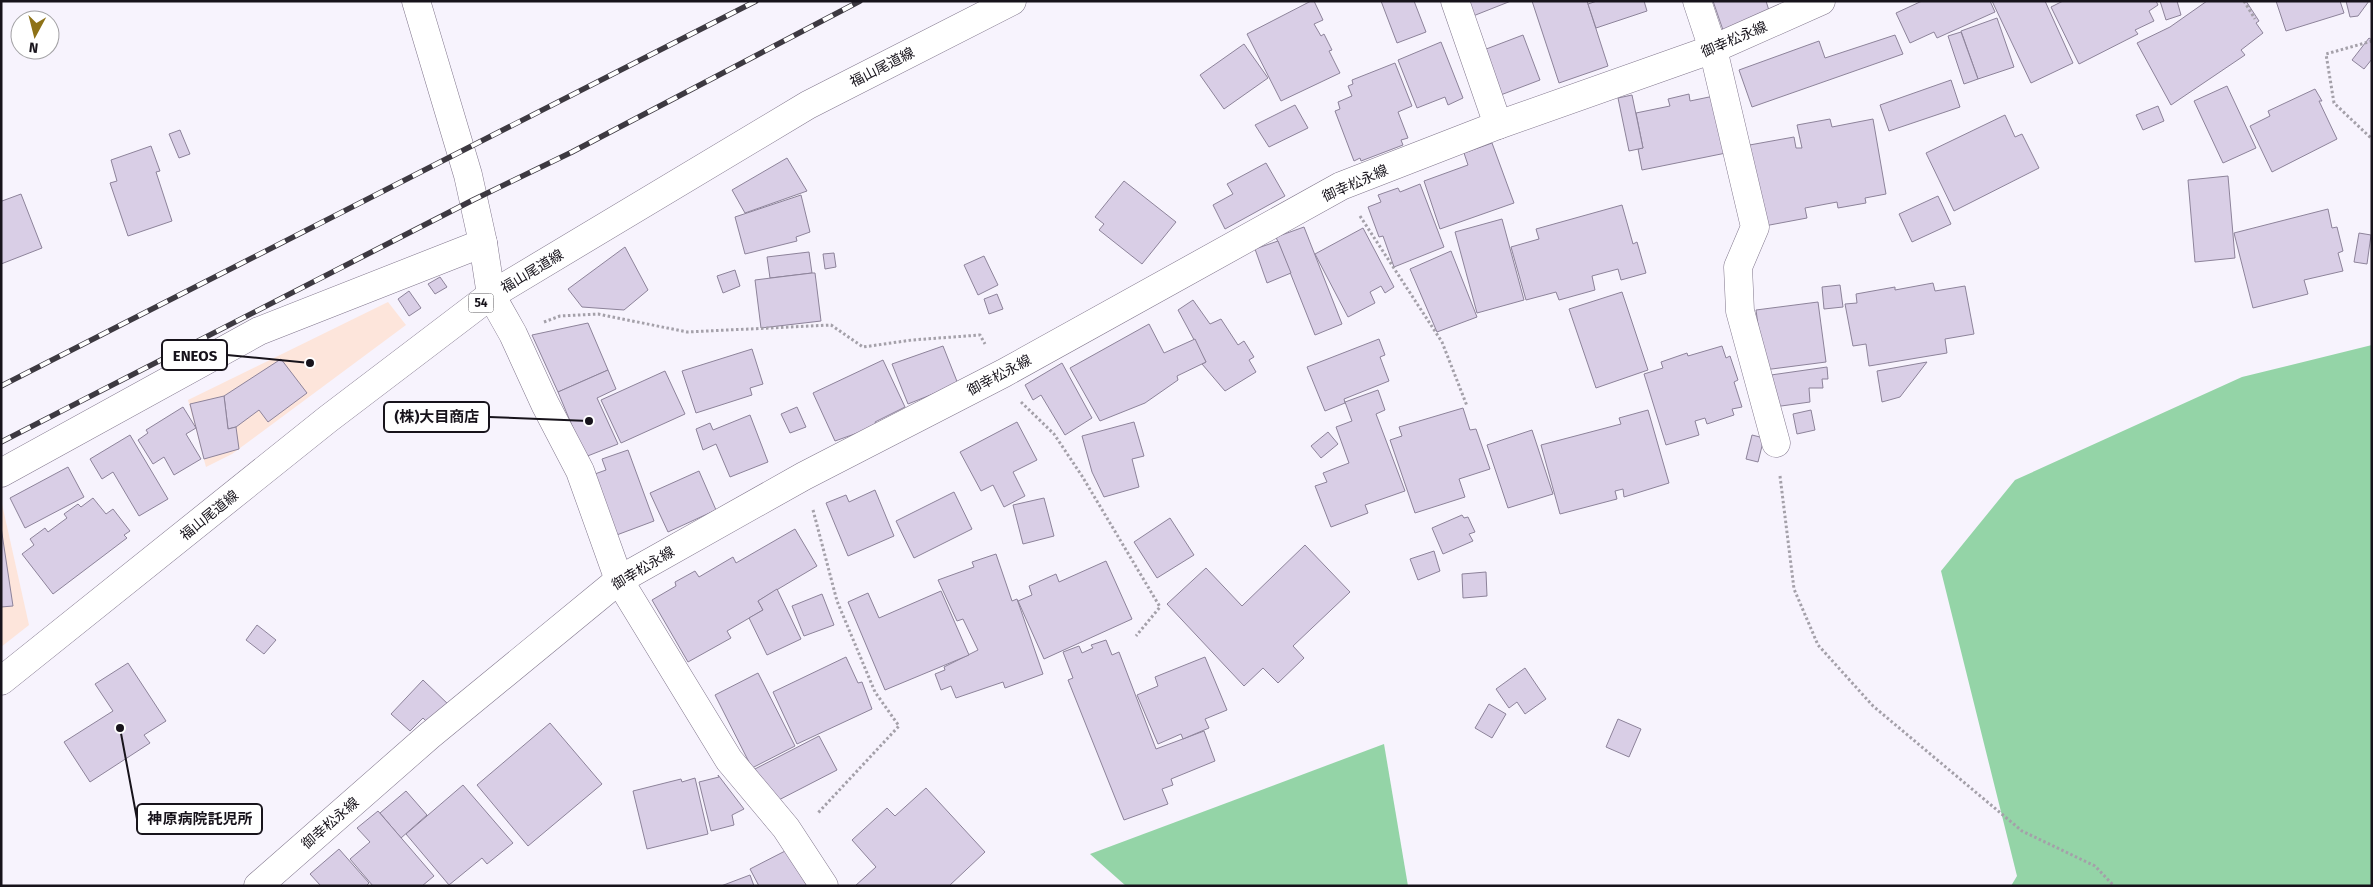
<svg xmlns="http://www.w3.org/2000/svg" width="2373" height="887" font-family="'Fira Sans','Noto Sans JP',sans-serif">
<rect width="100%" height="100%" fill="#f7f3fd"/>
<!-- commercial -->
<g fill="#fde5db">
<polygon points="388,302 406,325 232,454 206,467 188,400"/>
<polygon points="2,504 29,625 1,647 1,505"/>
</g>
<!-- forest -->
<g fill="#94d4a7">
<polygon points="2372,345 2372,886 2011,886 2017,876 1941,571 2015,480 2242,377"/>
<polygon points="1384,744 1408,886 1126,886 1090,854"/>
</g>
<!-- building -->
<g fill="#d9cee6" stroke="#8d839a">
<polygon points="1311,1 1314,1 1323,20 1314,24 1321,36 1324,34 1332,50 1329,51 1340,73 1281,101 1247,34"/>
<polygon points="1381,1 1414,1 1426,32 1397,43"/>
<polygon points="1462,1 1511,1 1468,18"/>
<polygon points="1532,1 1587,1 1608,66 1559,83"/>
<polygon points="1597,1 1644,1 1647,11 1596,28 1588,4"/>
<polygon points="1713,1 1766,1 1771,17 1724,33"/>
<polygon points="1922,1 1990,1 1995,12 1937,38 1934,32 1910,43 1896,13"/>
<polygon points="1992,1 2045,1 2073,63 2031,83"/>
<polygon points="2063,1 2156,1 2158,5 2149,11 2154,21 2135,30 2138,34 2079,64 2051,7"/>
<polygon points="2160,1 2177,1 2181,15 2166,20"/>
<polygon points="2207,1 2246,1 2259,21 2256,23 2263,33 2241,50 2245,55 2171,105 2137,43 2170,27"/>
<polygon points="2276,1 2340,1 2344,13 2286,31"/>
<polygon points="2346,1 2369,1 2358,16 2350,17"/>
<polygon points="1997,18 2014,67 1978,79 1961,31"/>
<polygon points="1961,32 1978,79 1964,84 1948,36"/>
<polygon points="1523,35 1540,80 1498,96 1481,51"/>
<polygon points="1895,35 1903,54 1752,107 1739,70 1819,41 1825,58"/>
<polygon points="2369,38 2372,40 2372,59 2364,69 2352,60"/>
<polygon points="1441,42 1463,98 1448,105 1445,97 1417,108 1398,60"/>
<polygon points="1244,44 1268,78 1224,109 1200,75"/>
<polygon points="1395,63 1412,106 1398,112 1408,138 1401,140 1403,145 1361,161 1360,158 1354,161 1335,111 1340,109 1338,102 1352,96 1348,86 1353,84 1352,80"/>
<polygon points="1951,80 1960,107 1889,131 1880,105"/>
<polygon points="2227,86 2256,148 2223,163 2194,101"/>
<polygon points="2315,89 2322,101 2319,101 2337,139 2272,172 2250,126 2270,116 2268,111"/>
<polygon points="1689,94 1690,101 1714,96 1726,153 1642,170 1638,149 1643,148 1636,113 1670,106 1668,99"/>
<polygon points="1632,95 1643,148 1629,151 1618,98"/>
<polygon points="1295,105 1308,128 1269,147 1255,125"/>
<polygon points="2158,106 2164,121 2143,130 2136,115"/>
<polygon points="2005,115 2015,137 2022,134 2039,168 1954,211 1926,153"/>
<polygon points="1830,119 1832,127 1873,119 1886,194 1865,198 1866,203 1838,208 1837,202 1805,208 1807,218 1759,227 1744,146 1794,137 1796,148 1802,148 1797,125"/>
<polygon points="180,130 190,154 179,158 169,134"/>
<polygon points="1492,143 1514,203 1440,229 1424,181 1468,165 1464,153"/>
<polygon points="151,146 160,171 156,172 172,221 128,236 110,183 117,181 111,160"/>
<polygon points="787,158 807,191 745,213 732,190"/>
<polygon points="1266,163 1285,196 1225,229 1213,205 1233,194 1227,184"/>
<polygon points="2228,176 2235,258 2195,262 2188,180"/>
<polygon points="1124,181 1176,222 1142,264 1099,230 1104,224 1095,217"/>
<polygon points="1420,184 1444,247 1394,267 1383,236 1379,237 1368,207 1381,202 1378,195 1398,188 1400,192"/>
<polygon points="21,194 42,248 1,264 1,199 2,201"/>
<polygon points="801,195 810,232 796,237 797,241 745,254 735,217"/>
<polygon points="1938,196 1951,224 1912,242 1899,214"/>
<polygon points="1622,205 1633,244 1637,242 1646,273 1621,280 1618,269 1592,276 1595,290 1559,300 1556,292 1526,300 1511,247 1539,239 1536,229"/>
<polygon points="2328,209 2332,228 2337,227 2343,251 2338,253 2343,271 2304,280 2308,294 2253,308 2234,233"/>
<polygon points="1502,219 1524,300 1477,313 1455,232"/>
<polygon points="1304,227 1342,324 1315,335 1276,237"/>
<polygon points="1363,228 1394,287 1385,293 1381,286 1370,292 1375,303 1348,317 1315,254"/>
<polygon points="2359,233 2371,235 2367,264 2354,262"/>
<polygon points="1278,241 1291,273 1267,283 1255,249"/>
<polygon points="625,247 648,290 624,310 582,307 568,289"/>
<polygon points="1451,251 1477,317 1437,332 1410,269"/>
<polygon points="809,252 812,273 770,278 767,257"/>
<polygon points="834,253 836,267 825,269 823,254"/>
<polygon points="984,256 998,285 978,295 964,265"/>
<polygon points="735,270 740,286 723,293 717,276"/>
<polygon points="812,273 815,273 821,321 761,328 755,280"/>
<polygon points="440,277 447,287 435,294 428,284"/>
<polygon points="1933,283 1935,291 1965,286 1974,334 1945,339 1947,353 1869,366 1866,344 1853,346 1845,304 1857,303 1856,294 1895,287 1895,290"/>
<polygon points="1840,285 1843,307 1824,309 1822,287"/>
<polygon points="409,291 421,308 409,316 398,299"/>
<polygon points="1622,292 1648,370 1596,388 1569,309"/>
<polygon points="997,294 1003,309 989,314 984,299"/>
<polygon points="1193,300 1210,324 1221,319 1238,345 1244,341 1254,357 1249,360 1256,372 1225,391 1202,364 1206,362 1178,310"/>
<polygon points="1818,302 1826,362 1764,370 1756,310"/>
<polygon points="588,323 608,370 558,392 532,335"/>
<polygon points="1149,324 1164,353 1195,339 1206,362 1177,376 1178,380 1145,403 1100,421 1070,368"/>
<polygon points="1379,339 1385,355 1380,357 1389,381 1344,399 1345,403 1325,411 1307,367"/>
<polygon points="943,346 958,384 908,404 892,364"/>
<polygon points="1722,346 1726,358 1730,356 1738,380 1734,382 1742,407 1732,409 1734,415 1707,424 1705,418 1695,421 1699,435 1666,445 1644,374 1663,368 1661,362 1687,353 1688,356"/>
<polygon points="752,349 763,384 750,388 752,395 696,413 682,371"/>
<polygon points="281,359 307,393 268,422 259,410 236,427 228,429 224,396"/>
<polygon points="883,360 905,407 875,422 877,426 835,441 813,393"/>
<polygon points="1927,362 1900,397 1882,402 1877,371"/>
<polygon points="1062,363 1092,418 1065,435 1041,395 1033,400 1025,385"/>
<polygon points="1827,367 1828,379 1822,379 1823,388 1809,388 1810,402 1774,407 1764,376"/>
<polygon points="608,370 616,389 597,398 618,444 585,457 558,392"/>
<polygon points="665,371 685,414 621,443 601,400"/>
<polygon points="1378,390 1385,410 1376,414 1405,491 1365,505 1368,513 1331,527 1315,486 1327,482 1323,473 1349,463 1336,427 1352,421 1345,402"/>
<polygon points="224,396 228,429 236,427 239,449 204,459 190,404"/>
<polygon points="183,407 196,428 186,434 201,459 174,475 164,457 153,464 138,440 148,433 146,430"/>
<polygon points="797,407 806,427 790,433 781,414"/>
<polygon points="1463,408 1470,430 1476,429 1490,469 1459,479 1465,497 1415,513 1390,440 1402,436 1399,427"/>
<polygon points="1648,410 1669,483 1624,497 1623,489 1615,491 1617,499 1560,514 1541,445 1621,424 1619,418"/>
<polygon points="1811,410 1815,430 1797,434 1793,414"/>
<polygon points="750,415 768,462 730,477 716,444 703,450 696,429 710,423 713,430"/>
<polygon points="1017,422 1037,460 1013,472 1025,496 1004,507 993,485 981,491 960,452"/>
<polygon points="1134,422 1144,456 1132,459 1139,487 1104,497 1092,472 1082,436"/>
<polygon points="1532,430 1553,494 1508,508 1487,445"/>
<polygon points="1328,432 1338,444 1321,458 1311,446"/>
<polygon points="130,435 168,499 139,516 113,472 102,479 90,459"/>
<polygon points="1752,435 1764,438 1758,462 1746,459"/>
<polygon points="628,450 654,521 614,536 592,475 606,470 602,459"/>
<polygon points="68,467 84,497 25,528 10,498"/>
<polygon points="699,471 716,510 668,532 650,493"/>
<polygon points="875,490 894,536 848,556 826,503 846,495 849,502"/>
<polygon points="954,492 972,529 914,558 896,521"/>
<polygon points="93,498 106,514 113,509 130,531 124,535 127,538 53,594 22,554 34,545 30,539 45,528 48,532 67,518 64,514 78,504 81,507"/>
<polygon points="1044,498 1054,536 1023,544 1013,505"/>
<polygon points="1462,515 1464,518 1468,517 1475,532 1469,534 1473,541 1443,554 1432,528"/>
<polygon points="1170,518 1194,555 1157,578 1134,542"/>
<polygon points="1,527 13,606 1,607"/>
<polygon points="795,529 817,566 758,601 763,610 727,631 731,638 688,662 652,600 676,586 675,582 695,571 699,577 733,557 736,563"/>
<polygon points="1305,545 1350,592 1293,646 1304,658 1278,683 1263,668 1244,686 1167,604 1206,568 1242,606"/>
<polygon points="1434,551 1440,571 1418,580 1410,559"/>
<polygon points="996,554 1012,601 1017,599 1043,674 1005,688 1003,682 956,698 951,686 941,690 935,674 945,670 944,667 978,650 963,619 957,621 938,580 974,567 972,562"/>
<polygon points="1106,561 1132,619 1044,659 1018,601 1032,595 1029,586 1056,574 1059,582"/>
<polygon points="1486,572 1487,596 1463,598 1462,574"/>
<polygon points="777,589 801,639 767,655 749,618 763,610 758,601"/>
<polygon points="941,591 969,655 885,690 848,602 868,593 879,618"/>
<polygon points="822,594 834,625 804,636 792,606"/>
<polygon points="257,625 276,640 264,654 246,640"/>
<polygon points="1106,640 1112,655 1119,652 1156,749 1204,731 1215,761 1171,779 1173,785 1162,789 1168,804 1124,820 1068,680 1073,678 1063,652 1079,646 1082,653 1093,648 1091,645"/>
<polygon points="846,657 858,683 862,682 872,709 797,744 773,692"/>
<polygon points="1205,657 1227,710 1205,719 1209,728 1183,739 1181,734 1158,744 1137,695 1158,686 1155,677"/>
<polygon points="128,663 166,721 144,735 150,743 90,782 64,742 113,711 95,684"/>
<polygon points="1525,668 1546,699 1525,714 1517,702 1509,708 1496,689"/>
<polygon points="758,673 795,746 752,768 715,695"/>
<polygon points="423,680 450,706 431,726 423,718 410,731 391,714"/>
<polygon points="1489,704 1506,714 1492,738 1475,728"/>
<polygon points="1618,719 1641,729 1629,757 1606,747"/>
<polygon points="550,723 602,784 528,846 477,785"/>
<polygon points="819,736 837,770 771,804 753,770"/>
<polygon points="718,775 744,809 732,815 734,825 711,831 699,782 719,777"/>
<polygon points="695,778 708,834 647,849 633,791 681,779 682,782"/>
<polygon points="463,785 513,843 487,864 482,858 449,885 406,834"/>
<polygon points="926,788 985,852 949,886 855,886 876,867 852,840 887,808 895,816"/>
<polygon points="406,791 427,815 401,838 380,813"/>
<polygon points="378,811 434,876 422,886 373,886 350,859 370,842 357,828"/>
<polygon points="339,849 369,883 366,886 319,886 320,885 310,874"/>
<polygon points="789,849 807,886 759,886 750,869"/>
<polygon points="750,875 754,886 721,886"/>
</g>
<g fill="none" stroke-linecap="round" stroke-linejoin="round">
<!-- minor casing -->
<g stroke="#80768c" stroke-width="29">
<g id="minor">
<polyline points="416,1 468,175 483,243 491,295 513,334 545,404 580,471 619,580 729,760 786,828 824,886"/>
<polyline points="1455,1 1498,125"/>
<polyline points="1697,1 1713,49 1755,227 1738,267 1740,311 1776,443"/>
<polyline points="1,473 259,331 483,243"/>
</g>
</g>
<!-- major casing -->
<g stroke="#80768c" stroke-width="29">
<g id="major">
<polyline points="1,681 328,419 491,295 808,105 1012,1"/>
<polyline points="258,886 429,736 619,580 804,476 1004,373 1341,186 1498,125 1713,49 1821,1"/>
</g>
</g>
<!-- path -->
<g stroke="#a4a0a9" stroke-width="3" stroke-dasharray="2.5 2.5" stroke-linecap="butt">
<polyline points="2244,1 2255,19"/>
<polyline points="2372,41 2326,54 2334,103 2372,139"/>
<polyline points="1360,216 1442,342 1467,406"/>
<polyline points="544,322 560,316 598,314 687,332 831,325 863,347 912,340 980,335 985,344"/>
<polyline points="1021,402 1054,434 1082,476 1160,607 1136,636"/>
<polyline points="1780,476 1794,589 1818,645 1873,706 2022,831 2095,866 2114,886"/>
<polyline points="813,510 837,601 875,692 899,726 817,814"/>
</g>
<!-- minor -->
<use href="#minor" stroke="#fff" stroke-width="28"/>
<!-- major -->
<use href="#major" stroke="#fff" stroke-width="28"/>
<!-- rail casing -->
<g stroke="#3d3941" stroke-width="5.5">
<g id="rail">
<polyline points="1,386 756,1"/>
<polyline points="1,442 473,200 572,152 860,1"/>
</g>
</g>
<!-- rail -->
<use href="#rail" stroke="#fff" stroke-width="4" stroke-dasharray="11" stroke-linecap="butt"/>
</g>
<g text-anchor="middle" stroke-width="5" stroke-linejoin="round" paint-order="stroke">
<!-- shield labels -->
<rect fill="#fff" stroke="#5d5a5f" stroke-width="1" x="468.5" y="293.5" width="25" height="19" rx="4"/>
<g font-size="12" font-weight="bold" fill="#17131b">
<text x="481" y="307">54</text>
</g>
<!-- street labels -->
<g font-size="14" fill="#17131b" stroke="#fff">
<text transform="translate(1734 39) rotate(-23)" y="5">御幸松永線</text>
<text transform="translate(882 67) rotate(-27)" y="5">福山尾道線</text>
<text transform="translate(1355 183) rotate(-24)" y="5">御幸松永線</text>
<text transform="translate(532 271) rotate(-31)" y="5">福山尾道線</text>
<text transform="translate(999 375) rotate(-28)" y="5">御幸松永線</text>
<text transform="translate(209 515) rotate(-39)" y="5">福山尾道線</text>
<text transform="translate(643 568) rotate(-31)" y="5">御幸松永線</text>
<text transform="translate(330 823) rotate(-41)" y="5">御幸松永線</text>
</g>
</g>
<!-- callouts -->
<path fill="none" stroke="#17131b" stroke-width="2" d="M310 363L227 355M589 421L489 417M120 728L137 819"/>
<g fill="#17131b" stroke="#fff" stroke-width="2">
<circle cx="310" cy="363" r="5"/>
<circle cx="589" cy="421" r="5"/>
<circle cx="120" cy="728" r="5"/>
</g>
<g fill="#fff" stroke="#17131b" stroke-width="2">
<rect x="162" y="340" width="65" height="30" rx="5"/>
<rect x="384" y="402" width="105" height="30" rx="5"/>
<rect x="137" y="804" width="125" height="30" rx="5"/>
</g>
<g font-size="15" text-anchor="middle" font-weight="bold" fill="#17131b">
<text x="195" y="361">ENEOS</text>
<text x="437" y="422">(株)大目商店</text>
<text x="200" y="824">神原病院託児所</text>
</g>
<!-- border -->
<rect width="2373" height="887" fill="none" stroke="#17131b" stroke-width="5"/>
<!-- north arrow -->
<g transform="translate(35 35) rotate(187)"><circle r="24" fill="#ffffff" stroke="#a2a1a4"/>
<path d="M0-4L9 19L0 12L-9 19Z" fill="#8e7217"/>
<text y="-8" font-size="14" font-weight="bold" text-anchor="middle" fill="#17131b">N</text>
</g>
</svg>
